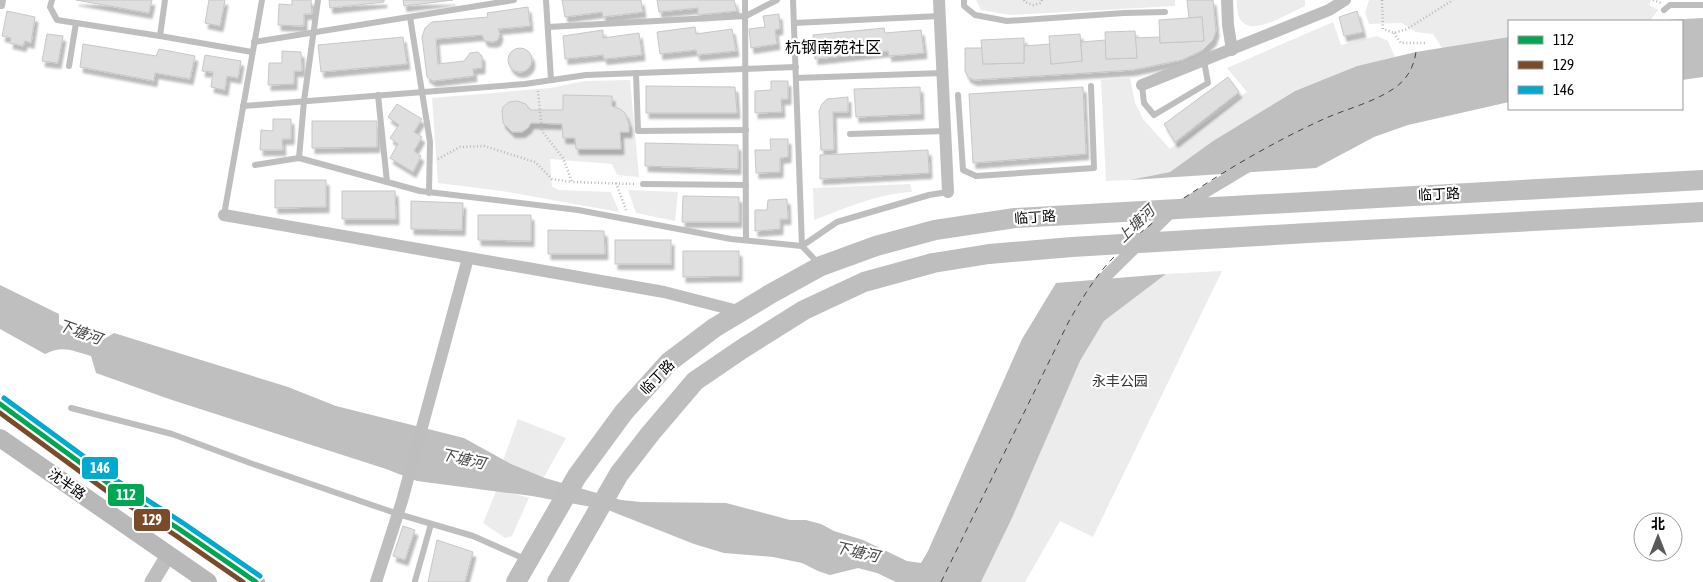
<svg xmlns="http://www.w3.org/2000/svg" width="1703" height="582" font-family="'Asap Condensed','Noto Sans SC',sans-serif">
<defs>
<filter id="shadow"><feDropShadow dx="3" dy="5.5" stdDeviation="1" flood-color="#0004"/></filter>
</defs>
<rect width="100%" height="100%" fill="#fff"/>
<!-- green -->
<g fill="#ececec">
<polygon points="976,0 1175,0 1175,6 1010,15 981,10"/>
<path d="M1237,0H1305V6C1282,16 1235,49 1237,0Z"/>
<polygon points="1369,0 1651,0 1649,5 1658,10 1650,21 1509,21 1509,37 1442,48 1433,34 1416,32 1402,23 1369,24 1365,13"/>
<polygon points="1333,22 1341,45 1377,36 1388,41 1395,57 1357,66 1295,91 1213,141 1170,172 1130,180 1106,181 1101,80 1130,78 1135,103 1143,119 1170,149 1247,92 1227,68"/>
<polygon points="630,80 639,177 617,175 612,164 550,159 552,187 559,190 611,192 619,212 502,191 438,183 432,98 550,88 585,81"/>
<path d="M910,184L912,192C877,194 846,208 814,220L813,188Z"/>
<polygon points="628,190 678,192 675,221 636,213"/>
<polygon points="1222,271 1093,537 1060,521 1025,582 981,582 1012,518 1080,361 1104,321 1166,274"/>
<polygon points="518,419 566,438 544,477 501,466"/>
<polygon points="497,489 529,498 512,536 505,538 483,523"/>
</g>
<!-- water -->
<g fill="#bfbfbf">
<polygon points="1703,18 1703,77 1682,80 1682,21 1647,21"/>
<polygon points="1509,37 1509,102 1408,125 1374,137 1316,168 1130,180 1170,172 1213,141 1295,91 1357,66 1416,52"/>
<path d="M1166,274L1104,321L1080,361L1012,518L981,582H896L877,573L858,568L830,575L818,571L802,563L773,557L724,553L694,544L608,510L532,496L417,481L386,469L169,399L96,373L91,356C72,351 64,345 45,354L0,329V285L59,314V324L80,337L101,341L114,333L288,387L336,406L464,438L511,464L545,478L621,500L641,502L726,503L790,520H806L821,524L834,531L863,540L907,561L921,563L928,551L1022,339L1056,283Z"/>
</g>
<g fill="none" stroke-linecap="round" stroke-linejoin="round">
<!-- canal -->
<polyline stroke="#bfbfbf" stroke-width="12" points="1091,291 1170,213 1250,165"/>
<!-- ferry -->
<g stroke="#444" stroke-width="1" stroke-dasharray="6 5" stroke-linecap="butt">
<path d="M1184,198C1229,168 1277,140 1326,118C1349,108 1375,102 1396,87C1408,78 1414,66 1416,52"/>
<polyline points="1139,234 1155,221"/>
<path d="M941,582L1069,321C1083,297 1097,273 1117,254"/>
</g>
</g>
<!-- building -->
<g fill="#dfdfdf" stroke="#c7c7c7" filter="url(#shadow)">
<polygon points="76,0 152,0 149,13"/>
<polygon points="209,0 225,0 220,26 205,23"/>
<polygon points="292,0 311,0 312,14 304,14 304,26 278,25 279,4 292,5"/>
<polygon points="329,0 384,0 384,2 330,8"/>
<polygon points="403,0 453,0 404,6"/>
<polygon points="562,0 641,0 643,12 603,17 602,12 565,17"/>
<polygon points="657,0 734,0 737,11 698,15 698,8 659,12"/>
<polygon points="1187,0 1213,0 1216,31 1213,40 1203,50 1182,60 1133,70 974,80 968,77 965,71 965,48 982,48 983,64 1024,63 1024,46 1050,44 1051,64 1082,61 1081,42 1106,40 1106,59 1137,58 1135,38 1160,37 1160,43 1204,41 1202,17 1189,18"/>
<polygon points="528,7 530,26 498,29 500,34 498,40 493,42 485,41 482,35 436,39 438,64 464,61 470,53 478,52 482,56 482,68 473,69 474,76 433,81 427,77 422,37 425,28 432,22 488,17 487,13"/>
<polygon points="7,11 35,17 31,43 25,41 23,46 10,43 11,38 2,36"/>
<polygon points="1357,11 1363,32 1344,36 1339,17"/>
<polygon points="779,14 780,29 775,30 777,44 751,48 749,29 765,27 763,16"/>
<polygon points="1202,17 1204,41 1160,43 1159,20"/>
<polygon points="695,27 696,34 732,29 736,51 697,55 696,50 660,54 657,32"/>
<polygon points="884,28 885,33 921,30 924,53 889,56 888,51 815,59 813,35"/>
<polygon points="603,30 603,38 639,33 642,55 604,59 603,55 565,59 563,36"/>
<polygon points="1135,31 1137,58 1106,59 1105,32"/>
<polygon points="47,34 63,36 58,63 42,61"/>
<polygon points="1080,34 1082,61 1051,64 1049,36"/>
<polygon points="403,37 407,64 321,72 318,45"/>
<polygon points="1024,38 1024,63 983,64 981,40"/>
<polygon points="83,44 156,56 159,49 195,56 190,79 155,73 154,81 80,67"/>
<circle cx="520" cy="60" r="12"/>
<polygon points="282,51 301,52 302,71 294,71 294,84 268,85 269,63 282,63"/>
<polygon points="205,55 241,61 238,78 227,76 225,90 211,87 213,72 202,71"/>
<polygon points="1228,77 1239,92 1175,142 1164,124"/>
<polygon points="771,81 788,81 788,99 781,99 782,112 755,113 755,91 771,90"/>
<polygon points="646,86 735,87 737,113 646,113"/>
<polygon points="920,87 921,114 856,117 854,89"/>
<polygon points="1083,87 1086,154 973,163 969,94"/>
<polygon points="563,95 612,96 612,106 620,109 625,113 629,124 629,132 620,132 621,149 576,149 575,138 563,138 562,124 531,123 528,128 522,132 512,132 503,123 502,111 503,107 509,102 517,101 526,104 530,110 563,110"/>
<polygon points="848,97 848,112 833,112 834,150 821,150 819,111 822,104 827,99"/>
<polygon points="397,104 422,119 414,132 422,137 414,151 421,156 413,172 390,158 398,144 390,138 399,125 388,117"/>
<polygon points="273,119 291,119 291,139 282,139 283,150 260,150 261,130 273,131"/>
<polygon points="312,121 377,121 377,147 312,148"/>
<polygon points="770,139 788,139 788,157 780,158 780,172 756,173 755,150 771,150"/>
<polygon points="645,143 738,145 738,169 645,166"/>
<polygon points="928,150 929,173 820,179 820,155"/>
<polygon points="275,180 326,180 326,207 275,208"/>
<polygon points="342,191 395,191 396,219 342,219"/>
<polygon points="683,196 739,197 739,222 682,222"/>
<polygon points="787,199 788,219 780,219 780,229 755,231 755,210 767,210 768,200"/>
<polygon points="411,201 463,203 462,230 411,229"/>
<polygon points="478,215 531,215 531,241 478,240"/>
<polygon points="548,230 604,231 605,254 548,254"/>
<rect x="615" y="240" width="56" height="24"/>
<polygon points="683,251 739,251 739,276 683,277"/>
<polygon points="403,526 415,530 405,560 393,556"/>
<polygon points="437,540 473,552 465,582 428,582"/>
</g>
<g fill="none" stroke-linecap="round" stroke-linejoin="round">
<!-- path -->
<g stroke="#b9b9b9" stroke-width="2.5" stroke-dasharray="1 2.5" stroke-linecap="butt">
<polyline points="1024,0 1025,2 1033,5 1041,3 1042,0"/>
<polyline points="1382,0 1383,29 1394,33 1407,29 1453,0"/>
<polyline points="1653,0 1661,3"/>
<polyline points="1394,33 1401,43 1425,43"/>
<polyline points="538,91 542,131 563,158 572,182 634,184"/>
<polyline points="438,159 460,147 484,146 535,162 552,179 571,182"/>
<polyline points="616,183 626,210"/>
</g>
<!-- service -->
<g stroke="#bebebe" stroke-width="6">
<polyline points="52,0 50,7 57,20 160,36 252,52"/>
<polyline points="318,0 304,101 299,158 420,191 578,210 731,239 802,246 837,222 929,195 948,192"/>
<polyline points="546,0 551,80"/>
<polyline points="745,0 746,240"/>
<polyline points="793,0 802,246 819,264"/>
<polyline points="964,0 964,6 975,15 1007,21 1124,13 1165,12"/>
<polyline points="0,6 2,6 3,0"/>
<polyline points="1664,10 1670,5 1703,5"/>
<polyline points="410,17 430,142 429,193"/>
<polyline points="794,23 940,16"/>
<polyline points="548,27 746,16 777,0"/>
<polyline points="160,36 165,0"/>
<polyline points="254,42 514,0"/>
<polyline points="69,66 76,23"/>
<polyline points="636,73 638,131 746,130"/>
<polyline points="796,78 943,73"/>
<polyline points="1142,85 1144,103 1154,115 1208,83 1204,61"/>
<polyline points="378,95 387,182"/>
<polyline points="958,95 963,170 976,176 1094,168 1091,86"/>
<polyline points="243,106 525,84 586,75 796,67"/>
<polyline points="850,134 945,131"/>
<polyline points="255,165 299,158"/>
<polyline points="643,184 746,185"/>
<polyline points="224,215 262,0"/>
<polyline points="71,408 172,434 250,463 398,514 473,536 525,559"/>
<polyline points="415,581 431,524"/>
</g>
<!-- minor -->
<g stroke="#bebebe" stroke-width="12">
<polyline points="939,0 948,192"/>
<polyline points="1227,0 1228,25 1232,50"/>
<polyline points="1142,85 1329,10 1345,0"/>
<polyline points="224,215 664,292 742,312"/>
<polyline points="376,582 402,501 468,258"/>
</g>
<!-- tertiary -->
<polyline stroke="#bebebe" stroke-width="15" points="152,582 169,554"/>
<!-- secondary -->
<g stroke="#b8b8b8" stroke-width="18">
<polyline points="0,404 112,486 179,529 256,582"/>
<polyline points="0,438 208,582"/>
</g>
<!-- primary -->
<g stroke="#bebebe" stroke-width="20">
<polyline points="516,582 577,476 624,412 669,362 714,328 772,293 821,266 876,246 935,230 1015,218 1703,180"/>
<polyline points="557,582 619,474 650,434 695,381 742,349 804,310 864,282 933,263 989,254 1072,247 1308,233 1703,212"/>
</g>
<!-- bus-1 casing -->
<g stroke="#fff" stroke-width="9">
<polyline id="bus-1" points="0,404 112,486 179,529 256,582"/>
</g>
<!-- bus-2 casing -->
<g stroke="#fff" stroke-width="9">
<polyline id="bus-2" points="0,413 108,492 175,535 243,582"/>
</g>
<!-- bus-3 casing -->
<g stroke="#fff" stroke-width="9">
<polyline id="bus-3" points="4,398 116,480 183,523 260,576"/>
</g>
<!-- bus-1 -->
<use href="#bus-1" stroke="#00a651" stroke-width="5"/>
<!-- bus-2 -->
<use href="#bus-2" stroke="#7a4b2a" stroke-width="5"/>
<!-- bus-3 -->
<use href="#bus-3" stroke="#00a9ce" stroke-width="5"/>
</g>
<g text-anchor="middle" stroke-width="4.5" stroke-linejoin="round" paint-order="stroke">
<!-- street labels -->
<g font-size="14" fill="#000" stroke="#fff">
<text transform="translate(1439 194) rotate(-3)" y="5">临丁路</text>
<text transform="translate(1035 217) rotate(-4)" y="5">临丁路</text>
<text transform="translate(657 377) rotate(-46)" y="5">临丁路</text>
<text transform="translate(67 484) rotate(35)" y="5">沈半路</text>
</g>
<!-- park labels -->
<g font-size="14" fill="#333" stroke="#fff">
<text x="1120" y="386">永丰公园</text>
</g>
<!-- water labels -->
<g font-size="15" font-style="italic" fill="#444" stroke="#fff">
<text transform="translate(1136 224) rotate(-44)" y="5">上塘河</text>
<text transform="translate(80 332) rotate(20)" y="5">下塘河</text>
<text transform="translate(463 459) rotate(13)" y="5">下塘河</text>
<text transform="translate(857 552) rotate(13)" y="5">下塘河</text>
</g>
<!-- quarter labels -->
<g font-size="16" fill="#000" stroke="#fff">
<text x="833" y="53">杭钢南苑社区</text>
</g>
</g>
<g stroke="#fff" stroke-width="2">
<rect x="81" y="456" width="38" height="24" rx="5" fill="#00a9ce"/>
<rect x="107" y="483" width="38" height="24" rx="5" fill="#00a651"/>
<rect x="133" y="508" width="38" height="24" rx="5" fill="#7a4b2a"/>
</g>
<g font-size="14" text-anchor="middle" font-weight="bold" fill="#fff">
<text x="100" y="473">146</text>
<text x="126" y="500">112</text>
<text x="152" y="525">129</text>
</g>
<!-- legend -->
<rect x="1508" y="20" width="175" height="90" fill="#ffffff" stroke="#999999"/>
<rect x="1518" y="36" width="25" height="8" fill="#00a651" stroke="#999999"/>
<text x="1553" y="45" font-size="15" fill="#000000">112</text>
<rect x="1518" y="61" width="25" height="8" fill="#7a4b2a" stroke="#999999"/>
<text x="1553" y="70" font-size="15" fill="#000000">129</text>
<rect x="1518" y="86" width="25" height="8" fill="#00a9ce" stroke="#999999"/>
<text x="1553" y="95" font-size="15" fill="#000000">146</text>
<!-- north arrow -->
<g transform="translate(1658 537)"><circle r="24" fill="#ffffff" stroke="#999999"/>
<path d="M0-4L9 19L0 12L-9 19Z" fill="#595959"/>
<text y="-8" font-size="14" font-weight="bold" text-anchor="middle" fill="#000000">北</text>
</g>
</svg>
